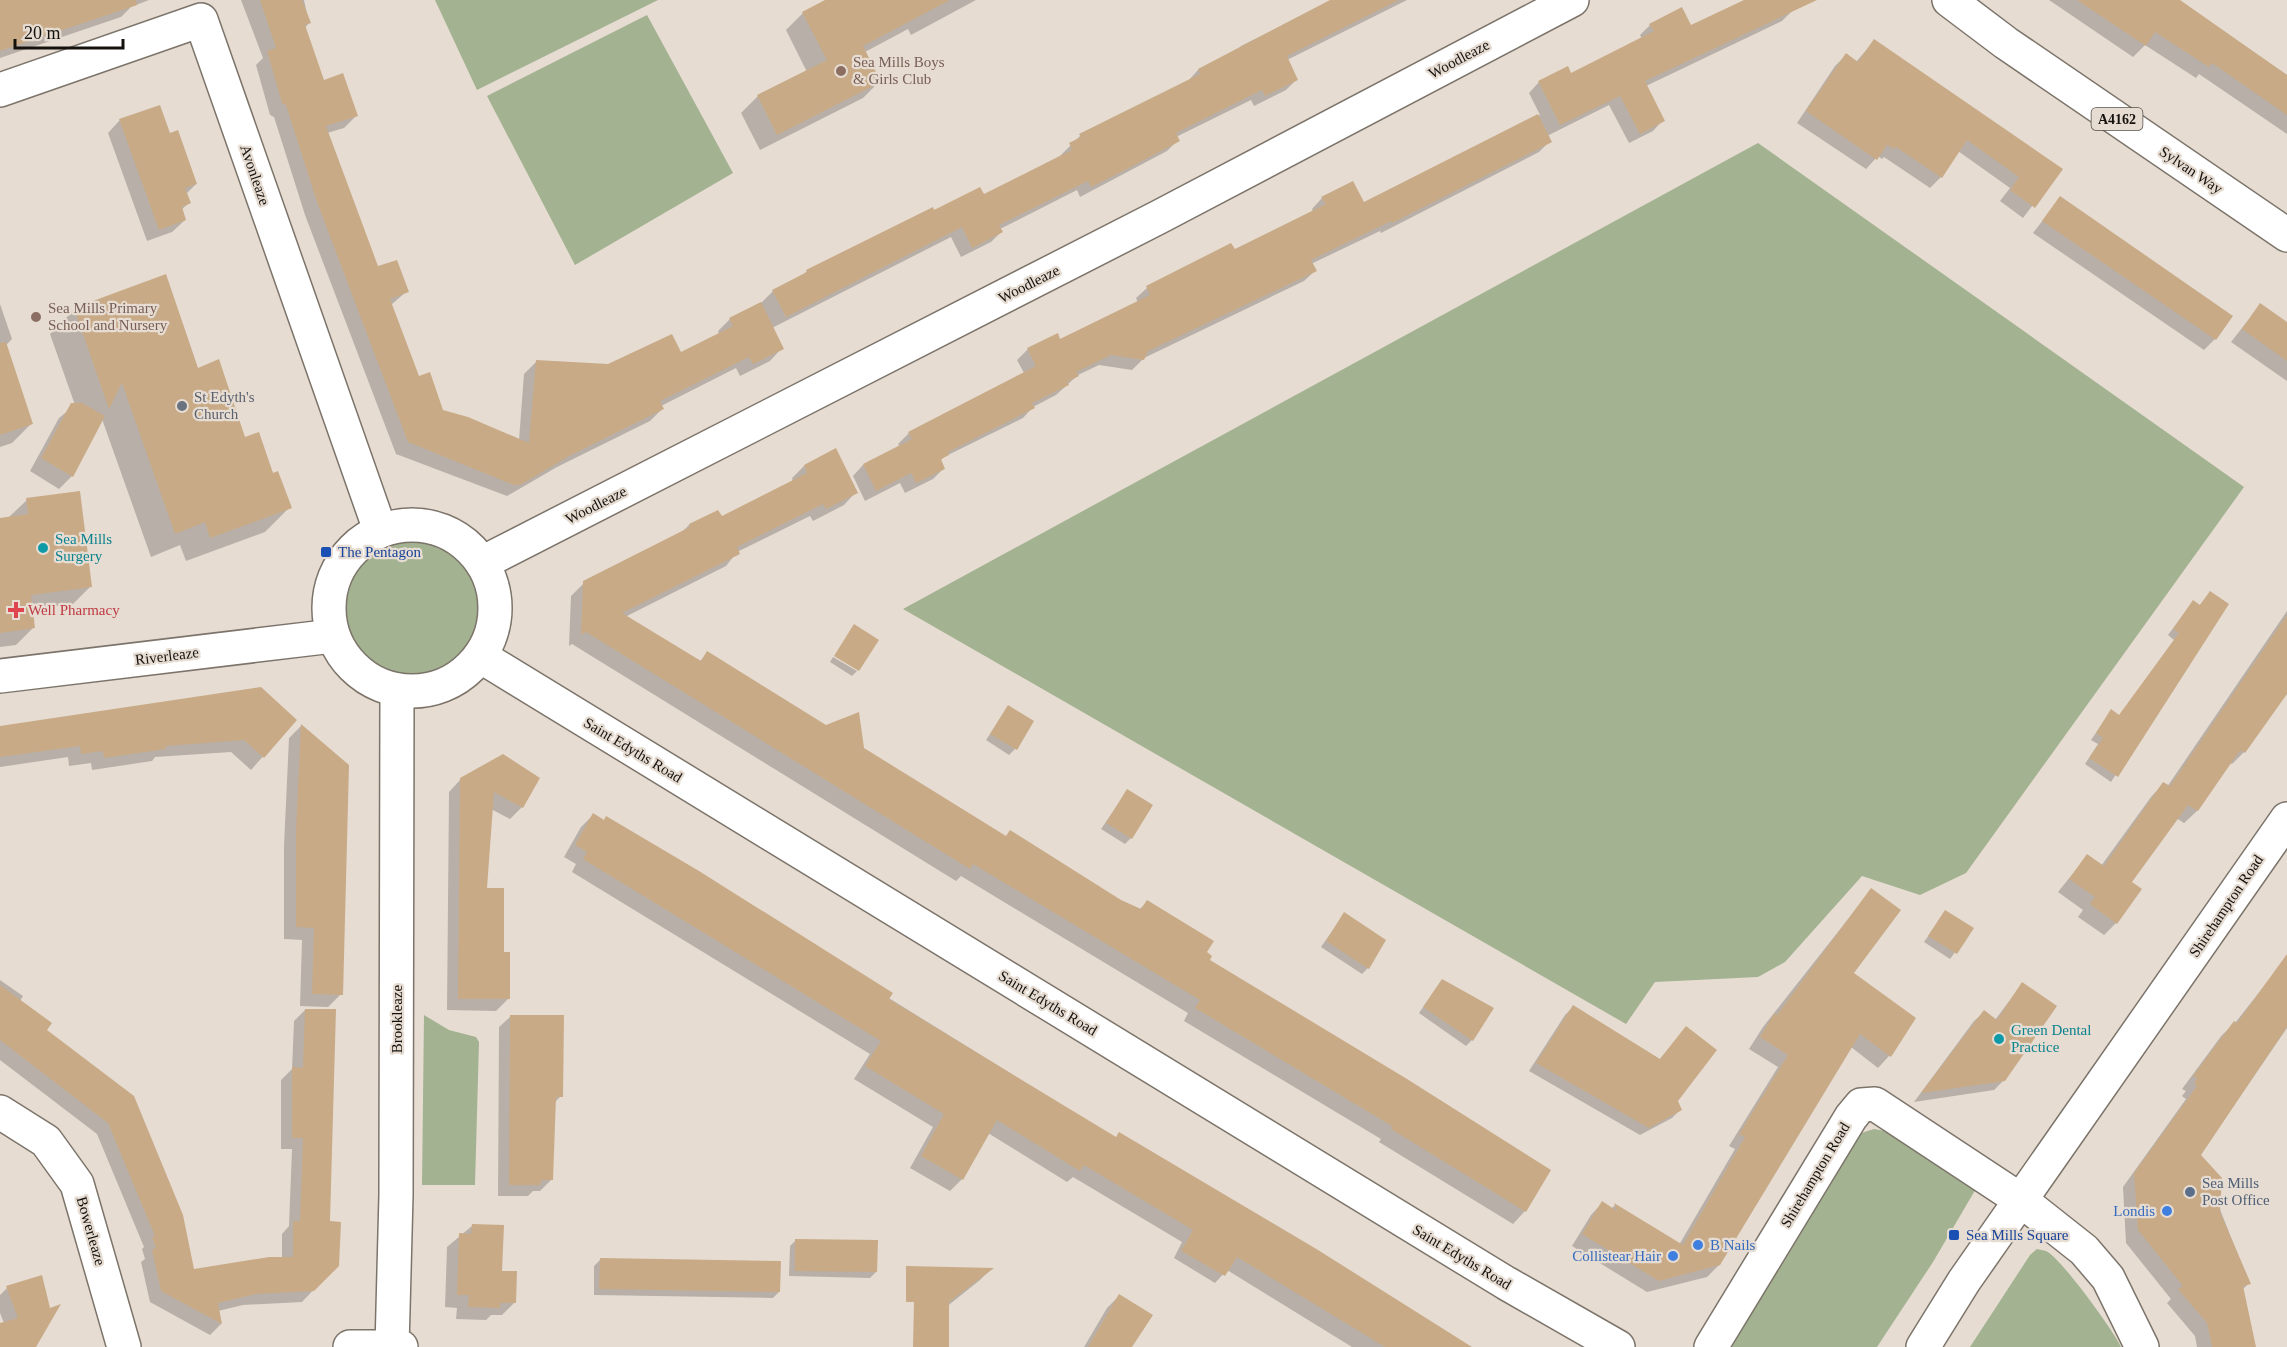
<svg xmlns="http://www.w3.org/2000/svg" width="2287" height="1347" font-family="Georgia,serif">
<rect width="100%" height="100%" fill="#e6dcd2"/>
<!-- green -->
<g fill="#a3b290">
<polygon points="435,0 658,0 477,90"/>
<polygon points="647,15 733,173 575,265 487,96"/>
<polygon points="1758,143 2244,487 1966,873 1920,895 1862,876 1785,962 1758,977 1655,982 1626,1024 903,609"/>
<circle cx="412" cy="607" r="68"/>
<polygon points="424,1015 449,1030 476,1037 479,1042 475,1185 422,1185"/>
<polygon points="1874,1129 1897,1133 1977,1187 1933,1262 1877,1347 1732,1347 1855,1135"/>
<path d="M2037,1249C2040,1250 2043,1250 2046,1251C2060,1257 2114,1331 2121,1347H1970L2030,1255Z"/>
</g>
<!-- shadow -->
<g fill="#0003">
<polygon points="0,0 149,0 131,7 121,17 0,58"/>
<polygon points="241,0 304,0 309,23 305,28 323,82 357,115 344,128 327,133 377,268 407,291 391,305 418,378 442,411 519,440 524,374 537,361 609,366 680,354 719,334 718,331 730,319 760,304 773,291 801,277 807,271 934,212 983,196 1060,156 1080,136 1188,81 1198,70 1235,53 1241,46 1333,0 1407,0 1287,60 1297,79 1286,90 1254,106 1251,100 1176,137 1178,140 1167,151 1080,197 1077,190 1000,229 1001,232 991,242 961,257 951,237 772,328 782,348 770,361 740,376 736,368 661,406 662,409 650,421 557,467 507,496 396,454 305,215 274,117 270,115 256,65 263,58"/>
<polygon points="828,0 976,0 911,35 908,29 865,52 880,81 863,98 760,150 741,113 758,96 807,72 786,30 803,13"/>
<polygon points="1747,0 1787,0 1792,11 1782,21 1646,86 1663,120 1653,131 1629,143 1609,105 1547,136 1550,141 1539,152 1381,233 1380,231 1311,264 1315,271 1304,281 1144,358 1132,370 1099,365 1078,375 1056,395 1033,407 1023,418 944,457 940,461 944,468 933,479 905,493 900,483 865,501 853,476 863,465 900,447 898,444 909,433 1024,373 1017,360 1028,349 1060,341 1138,303 1136,298 1147,288 1234,251 1313,212 1312,209 1322,198 1363,204 1540,115 1529,93 1539,82 1571,75 1642,39 1640,35 1650,25 1691,27"/>
<polygon points="2049,0 2178,0 2287,75 2287,134 2199,74 2196,78 2145,45 2133,57"/>
<polygon points="1874,41 2060,169 2023,218 2000,201 2010,188 1958,151 1941,177 1930,188 1884,157 1882,159 1878,156 1866,169 1797,123 1835,66 1846,55 1856,62"/>
<polygon points="120,120 169,134 196,184 186,194 189,203 181,210 185,220 172,232 147,241 108,133"/>
<polygon points="2060,198 2231,316 2215,339 2204,350 2033,233"/>
<polygon points="0,304 12,339 6,345 31,424 12,443 0,447"/>
<polygon points="2260,305 2287,324 2287,381 2231,342"/>
<polygon points="75,309 197,370 244,439 273,475 290,507 265,532 186,561 180,545 151,557 102,419 72,476 59,489 30,471 59,418 75,405 50,334"/>
<polygon points="804,466 856,492 844,505 813,521 810,516 737,552 726,566 625,617 699,662 708,653 1005,837 1121,901 1139,910 1147,902 1205,953 1208,961 1525,1211 1513,1224 1379,1142 1381,1139 1184,1021 1188,1013 961,876 956,881 572,644 569,646 571,596 584,583 681,533 689,525 717,512 721,518 793,482 792,478"/>
<polygon points="27,500 90,587 73,604 31,609 34,627 16,645 0,647 0,519 9,517"/>
<polygon points="2210,593 2227,605 2111,782 2085,764 2098,744 2091,740 2111,711 2119,716 2174,640 2168,635 2188,608 2199,606"/>
<polygon points="2287,611 2287,691 2244,752 2232,764 2230,763 2197,811 2184,823 2176,818 2130,883 2116,923 2104,935 2078,917 2083,910 2058,892 2087,856 2101,866 2151,797 2163,784 2167,787"/>
<polygon points="833,657 857,671 852,676 830,662"/>
<polygon points="1008,707 1015,749 1009,755 986,740"/>
<polygon points="295,720 251,770 231,752 155,757 152,761 92,770 91,763 69,766 68,757 0,767 0,728"/>
<polygon points="301,726 341,994 328,1007 300,1006 302,940 284,939 284,846 289,738"/>
<polygon points="503,756 522,807 510,819 491,809 485,889 502,953 508,999 496,1011 447,1010 449,792 461,779"/>
<polygon points="1127,791 1131,838 1125,844 1101,829"/>
<polygon points="593,815 1115,1138 1469,1347 1352,1347 1227,1270 1215,1283 1174,1258 1182,1242 1073,1177 1067,1182 988,1133 962,1179 950,1191 910,1168 933,1127 854,1079 870,1054 572,872 576,864 564,857 581,827"/>
<polygon points="1871,890 1852,974 1914,1019 1889,1056 1878,1068 1851,1047 1719,1265 1707,1277 1647,1292 1572,1246 1591,1215 1602,1203 1611,1209 1615,1205 1679,1245 1735,1149 1729,1146 1778,1067 1749,1049 1763,1027"/>
<polygon points="1945,912 1972,929 1950,959 1924,942"/>
<polygon points="1344,914 1368,968 1362,974 1321,947"/>
<polygon points="2287,970 2287,1028 2199,1156 2249,1283 2242,1290 2254,1347 2197,1347 2195,1336 2167,1303 2171,1299 2126,1243 2123,1187 2186,1099 2182,1096 2186,1091 2182,1089 2222,1035 2235,1023 2276,971"/>
<polygon points="0,980 23,996 20,1001 45,1030 132,1096 193,1270 282,1258 282,1234 289,1226 292,1149 281,1149 281,1080 292,1069 294,1021 305,1010 328,1223 337,1265 302,1302 243,1305 218,1311 221,1324 210,1335 150,1302 141,1262 145,1259 142,1249 144,1247 97,1134 0,1060"/>
<polygon points="1442,980 1472,1040 1466,1046 1419,1013"/>
<polygon points="2022,984 2004,1080 1994,1090 1914,1102 1974,1021 1984,1012 1995,1020"/>
<polygon points="1573,1007 1659,1060 1686,1028 1676,1100 1680,1110 1672,1118 1640,1135 1529,1071 1565,1015"/>
<polygon points="511,1016 561,1096 554,1103 552,1179 540,1191 533,1191 528,1196 498,1196 499,1027"/>
<polygon points="472,1226 500,1272 515,1302 502,1315 491,1315 486,1320 456,1319 457,1308 445,1307 447,1247"/>
<polygon points="796,1240 876,1272 870,1278 789,1276 790,1246"/>
<polygon points="600,1260 779,1292 773,1298 594,1295 594,1266"/>
<polygon points="991,1269 980,1280 920,1328 921,1281"/>
<polygon points="7,1288 35,1347 0,1347 0,1325 4,1323 0,1313 0,1295"/>
<polygon points="1119,1296 1130,1347 1084,1347 1107,1308"/>
</g>
<!-- building -->
<g fill="#c8aa86">
<polygon points="0,0 136,0 137,5 0,51"/>
<polygon points="260,0 302,0 311,23 305,25 324,80 343,73 358,116 326,126 378,266 397,260 409,292 390,299 419,376 430,372 443,410 468,417 529,443 536,360 608,364 672,334 681,352 733,326 729,318 761,302 784,349 753,364 749,357 660,401 664,409 571,455 520,485 514,485 408,442 317,202 286,105 282,103 267,51 276,48"/>
<polygon points="825,0 950,0 863,46 881,82 777,135 757,95 827,60 802,12"/>
<polygon points="1330,0 1399,0 1287,56 1298,80 1265,96 1262,90 1176,133 1180,141 1123,171 1091,187 1088,181 999,225 1003,232 972,248 962,227 786,317 772,290 807,272 806,270 933,207 934,210 980,187 984,194 1072,150 1069,143 1081,137 1079,134 1200,74 1198,69"/>
<polygon points="1744,0 1817,0 1645,81 1665,121 1640,134 1620,96 1560,125 1538,81 1568,66 1571,73 1654,31 1649,24 1682,7 1691,25"/>
<polygon points="2077,0 2180,0 2287,75 2287,115 2212,63 2209,67 2155,32 2146,46"/>
<polygon points="1874,39 2063,169 2035,208 2010,190 2019,177 1967,140 1942,178 1896,147 1894,149 1887,145 1877,160 1806,111 1846,53 1858,62"/>
<polygon points="160,105 170,133 178,130 197,184 185,188 191,203 182,207 186,220 159,230 119,119"/>
<polygon points="1538,114 1552,142 1392,223 1391,221 1311,260 1317,271 1148,351 1144,360 1111,355 1076,372 1079,376 1067,382 1069,385 1032,403 1035,408 948,452 949,455 941,459 945,469 916,483 911,473 876,491 863,464 912,439 908,432 1036,366 1027,348 1058,333 1060,339 1150,295 1146,286 1231,243 1235,249 1326,204 1321,197 1353,181 1364,202"/>
<polygon points="2060,196 2233,316 2216,340 2042,221"/>
<polygon points="166,274 198,368 219,359 245,437 259,432 273,473 278,471 292,508 210,538 205,522 175,534 122,383 109,409 74,308"/>
<polygon points="2260,303 2287,322 2287,361 2242,329"/>
<polygon points="6,342 33,424 0,435 0,343"/>
<polygon points="71,403 82,403 105,416 73,477 41,458"/>
<polygon points="836,448 858,493 826,509 823,504 737,547 740,554 622,613 701,661 707,651 826,725 859,712 864,748 1006,836 1010,830 1121,900 1141,909 1147,900 1214,941 1207,952 1212,956 1210,960 1407,1079 1551,1170 1526,1212 1391,1129 1392,1126 1195,1008 1200,1000 973,864 970,869 586,632 581,635 583,581 690,527 689,524 718,510 722,516 807,473 804,465"/>
<polygon points="80,491 92,587 31,595 35,628 0,633 0,518 28,514 26,498"/>
<polygon points="2210,591 2229,604 2118,777 2089,758 2103,738 2096,733 2111,709 2119,715 2179,633 2173,629 2193,600 2200,605"/>
<polygon points="2287,615 2287,694 2245,753 2241,750 2236,756 2198,811 2188,805 2132,882 2142,889 2117,924 2090,904 2095,897 2069,879 2087,854 2104,866 2163,782 2170,786"/>
<polygon points="854,624 879,640 859,671 834,656"/>
<polygon points="261,687 297,720 264,758 244,740 166,746 166,749 104,758 103,751 81,754 80,746 0,757 0,726"/>
<polygon points="1008,705 1034,721 1017,750 990,734"/>
<polygon points="301,724 349,765 343,995 312,994 314,928 296,927 296,832"/>
<polygon points="503,754 540,778 523,808 494,792 487,888 504,888 504,952 510,952 510,999 458,999 460,778"/>
<polygon points="1127,789 1153,805 1132,839 1106,823"/>
<polygon points="593,813 604,820 606,816 699,871 893,993 889,999 1012,1074 1116,1137 1119,1132 1318,1250 1472,1347 1385,1347 1237,1257 1225,1276 1181,1251 1193,1230 1084,1165 1080,1171 997,1120 963,1180 921,1156 944,1114 865,1066 881,1041 583,859 587,852 575,845"/>
<polygon points="1871,888 1901,910 1854,973 1916,1018 1891,1057 1860,1034 1720,1265 1659,1281 1582,1234 1602,1201 1617,1211 1614,1203 1683,1245 1745,1137 1739,1134 1788,1055 1760,1037 1774,1014 1777,1015"/>
<polygon points="1945,910 1974,928 1957,954 1928,936"/>
<polygon points="1344,912 1386,940 1369,969 1326,941"/>
<polygon points="2287,954 2287,1027 2201,1155 2222,1178 2220,1212 2251,1284 2243,1286 2256,1347 2212,1347 2207,1323 2178,1289 2183,1286 2138,1230 2134,1173 2197,1086 2194,1083 2197,1078 2193,1076 2234,1021 2237,1023"/>
<polygon points="1442,979 1494,1008 1473,1041 1423,1007"/>
<polygon points="2022,982 2057,1006 2005,1081 1921,1093 1984,1010 1997,1020"/>
<polygon points="0,985 52,1023 47,1030 134,1096 183,1215 194,1269 269,1257 293,1257 293,1221 300,1221 303,1138 292,1138 292,1067 303,1068 305,1009 336,1009 330,1221 341,1222 339,1266 314,1291 256,1294 218,1303 222,1324 161,1291 152,1250 156,1248 152,1237 155,1236 108,1123 0,1040"/>
<polygon points="1573,1005 1660,1059 1686,1026 1717,1050 1678,1101 1682,1110 1649,1128 1536,1063"/>
<polygon points="510,1015 564,1015 563,1097 556,1097 553,1180 541,1180 541,1185 509,1185"/>
<polygon points="472,1224 504,1225 502,1271 517,1271 516,1303 500,1303 500,1308 468,1307 469,1295 457,1295 459,1233 471,1234"/>
<polygon points="795,1239 878,1240 877,1272 795,1271"/>
<polygon points="600,1258 781,1261 780,1292 599,1289"/>
<polygon points="906,1266 994,1268 949,1302 949,1347 913,1347 914,1302 906,1302"/>
<polygon points="42,1275 50,1308 61,1304 36,1347 0,1347 0,1323 18,1318 6,1286"/>
<polygon points="1119,1294 1153,1315 1132,1347 1088,1347"/>
</g>
<g fill="none" stroke-linecap="round" stroke-linejoin="round">
<!-- minor casing -->
<g stroke="#7c746a" stroke-width="36">
<g id="minor">
<polyline points="0,90 201,20 380,530"/>
<circle cx="412" cy="608" r="83"/>
<polyline points="482,563 1159,217 1572,0"/>
<polyline points="480,656 1506,1283 1618,1347"/>
<polyline points="0,676 333,636"/>
<polyline points="0,1112 46,1141 77,1184 124,1347"/>
<polyline points="350,1347 401,1347"/>
<polyline points="392,1347 396,1195 397,690"/>
<polyline points="1711,1347 1851,1117 1861,1105 1875,1104 2022,1201 2084,1250 2108,1278 2142,1347"/>
</g>
</g>
<!-- major casing -->
<g stroke="#7c746a" stroke-width="36">
<g id="major">
<polyline points="1949,0 2006,43 2287,235"/>
<polyline points="1923,1347 1964,1281 2287,819"/>
</g>
</g>
<!-- minor -->
<use href="#minor" stroke="#fff" stroke-width="33"/>
<!-- major -->
<use href="#major" stroke="#fff" stroke-width="33"/>
</g>
<!-- markers -->
<g fill="#8d6e63" stroke="#e6dcd2" stroke-width="2">
<circle cx="841" cy="71" r="6"/>
<circle cx="36" cy="317" r="6"/>
</g>
<circle fill="#6b7280" stroke="#e6dcd2" stroke-width="2" cx="182" cy="406" r="6"/>
<g fill="#0f9aa8" stroke="#e6dcd2" stroke-width="2">
<circle cx="43" cy="548" r="6"/>
<circle cx="1999" cy="1039" r="6"/>
</g>
<g fill="#1a4fb4" stroke="#e6dcd2" stroke-width="2">
<rect x="320" y="546" width="12" height="12" rx="3"/>
<rect x="1948" y="1229" width="12" height="12" rx="3"/>
</g>
<path fill="#e0444e" stroke="#e6dcd2" stroke-width="2" d="M13 601h6v6h6v6h-6v6h-6v-6h-6v-6h6z"/>
<circle fill="#5c6f8a" stroke="#e6dcd2" stroke-width="2" cx="2190" cy="1192" r="6"/>
<g fill="#3f7fe0" stroke="#e6dcd2" stroke-width="2">
<circle cx="2167" cy="1211" r="6"/>
<circle cx="1698" cy="1245" r="6"/>
<circle cx="1673" cy="1256" r="6"/>
</g>
<g text-anchor="middle" stroke-width="4.5" stroke-linejoin="round" paint-order="stroke">
<!-- shield labels -->
<rect fill="#e6dcd2" stroke="#544f49" stroke-width="1.5" x="2091.5" y="108" width="51" height="22" rx="4.5"/>
<g font-size="14" font-weight="bold" fill="#15120e">
<text x="2117" y="124">A4162</text>
</g>
<!-- street labels -->
<g font-size="15" fill="#15120e" stroke="#e6dcd2">
<text transform="translate(1459 59) rotate(-28)" y="5">Woodleaze</text>
<text transform="translate(2191 170) rotate(34)" y="5">Sylvan Way</text>
<text transform="translate(255 175) rotate(71)" y="5">Avonleaze</text>
<text transform="translate(1029 284) rotate(-27)" y="5">Woodleaze</text>
<text transform="translate(596 505) rotate(-27)" y="5">Woodleaze</text>
<text transform="translate(167 656) rotate(-7)" y="5">Riverleaze</text>
<text transform="translate(633 750) rotate(31)" y="5">Saint Edyths Road</text>
<text transform="translate(2226 906) rotate(-56)" y="5">Shirehampton Road</text>
<text transform="translate(1048 1003) rotate(31)" y="5">Saint Edyths Road</text>
<text transform="translate(397 1019) rotate(-90)" y="5">Brookleaze</text>
<text transform="translate(1815 1175) rotate(-59)" y="5">Shirehampton Road</text>
<text transform="translate(91 1231) rotate(74)" y="5">Bowerleaze</text>
<text transform="translate(1462 1257) rotate(31)" y="5">Saint Edyths Road</text>
</g>
<!-- education labels -->
<g font-size="15" fill="#785e54" stroke="#e6dcd2" text-anchor="start">
<text x="853" y="67">Sea Mills Boys<tspan x="853" dy="17">&amp; Girls Club</tspan></text>
<text x="48" y="313">Sea Mills Primary<tspan x="48" dy="17">School and Nursery</tspan></text>
</g>
<!-- worship labels -->
<g font-size="15" fill="#5b616d" stroke="#e6dcd2" text-anchor="start">
<text x="194" y="402">St Edyth's<tspan x="194" dy="17">Church</tspan></text>
</g>
<!-- culture labels -->
<g font-size="15" fill="#0d838f" stroke="#e6dcd2" text-anchor="start">
<text x="55" y="544">Sea Mills<tspan x="55" dy="17">Surgery</tspan></text>
<text x="2011" y="1035">Green Dental<tspan x="2011" dy="17">Practice</tspan></text>
</g>
<!-- transit labels -->
<g font-size="15" fill="#164399" stroke="#e6dcd2" text-anchor="start">
<text x="338" y="557">The Pentagon</text>
<text x="1966" y="1240">Sea Mills Square</text>
</g>
<!-- health labels -->
<g font-size="15" fill="#be3a42" stroke="#e6dcd2" text-anchor="start">
<text x="28" y="615">Well Pharmacy</text>
</g>
<!-- service labels -->
<g font-size="15" fill="#4e5e75" stroke="#e6dcd2" text-anchor="start">
<text x="2202" y="1188">Sea Mills<tspan x="2202" dy="17">Post Office</tspan></text>
</g>
<!-- shop labels -->
<g font-size="15" fill="#366cbe" stroke="#e6dcd2" text-anchor="end">
<text x="2155" y="1216">Londis</text>
<text x="1710" y="1250" text-anchor="start">B Nails</text>
<text x="1661" y="1261">Collistear Hair</text>
</g>
</g>
<!-- scale -->
<path d="M15 39v9h108v-9" fill="none" stroke="#15120e" stroke-width="3"/>
<text x="24" y="39" font-size="18" fill="#15120e" stroke="#e6dcd2" stroke-width="4.5" paint-order="stroke">20 m</text>
</svg>
